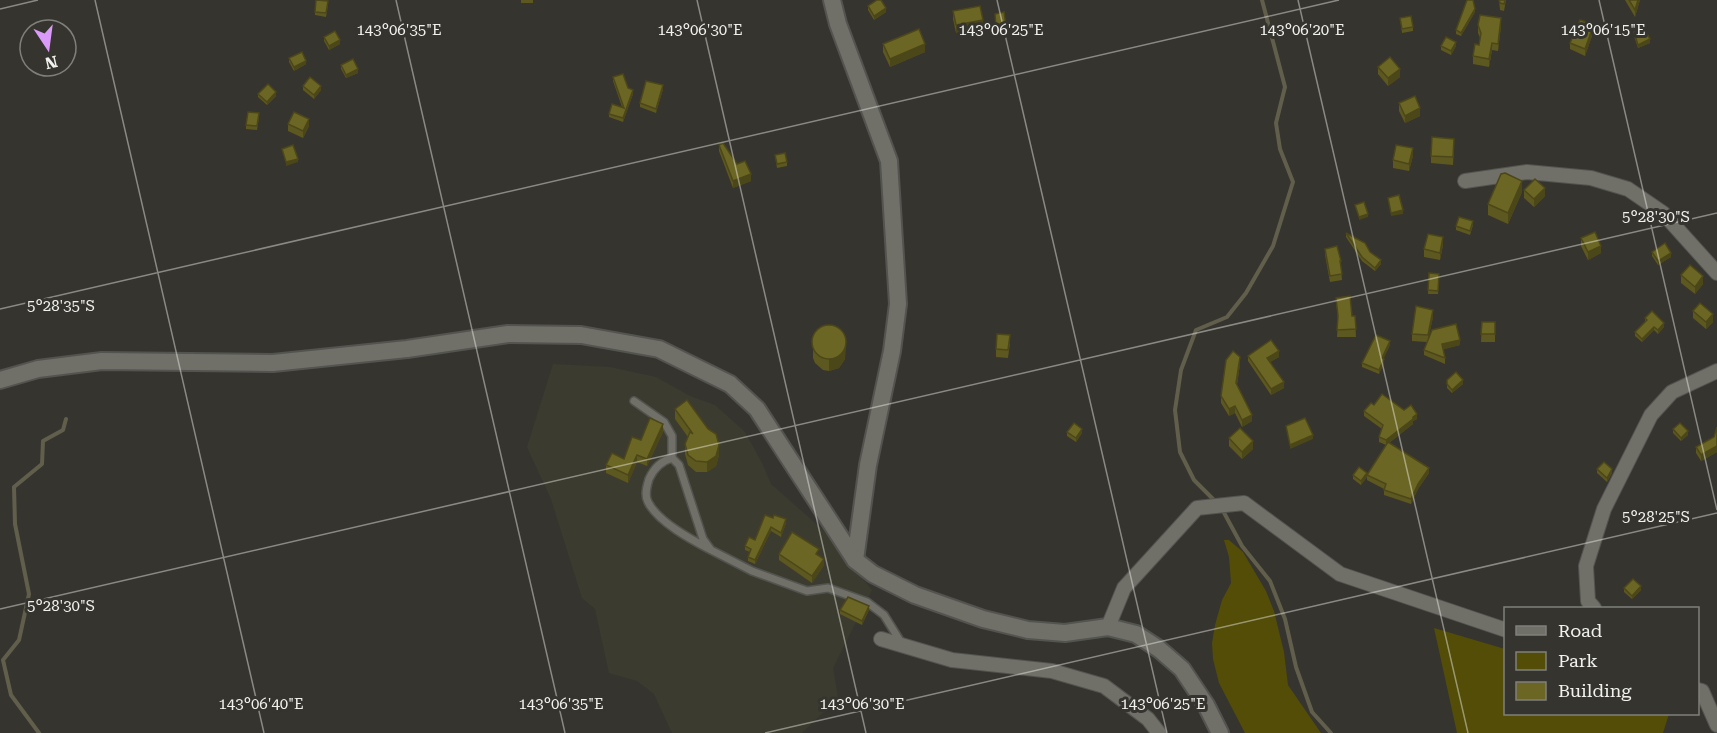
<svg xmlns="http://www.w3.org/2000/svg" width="1717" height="733" font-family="'Roboto Serif',serif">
<rect width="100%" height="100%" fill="#35342f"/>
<!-- built -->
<polygon fill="#3c3b2f" points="553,364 610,367 656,377 690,396 715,405 745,432 762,463 771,484 823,530 872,590 833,668 838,698 802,733 672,733 654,694 637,681 609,673 595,609 582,598 551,499 527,447"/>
<!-- green -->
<g fill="#534d08">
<polygon points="1224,540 1229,540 1243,552 1266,591 1274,611 1284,652 1288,685 1321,733 1245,733 1219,683 1213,659 1212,643 1215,625 1222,600 1231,583 1229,557"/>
<polygon points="1434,628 1505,649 1506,714 1669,714 1663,733 1457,733"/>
</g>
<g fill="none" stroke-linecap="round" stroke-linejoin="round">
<!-- stream -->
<g stroke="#615f4c" stroke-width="4">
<polyline points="1217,503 1194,480 1180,452 1175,410 1181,370 1196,330 1227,317 1246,293 1273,246 1293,182 1280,149 1276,123 1285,87 1262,0"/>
<polyline points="1222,509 1242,546 1270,581 1285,619 1296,667 1312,712 1331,733"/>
<polyline points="39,733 11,695 3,660 19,640 29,594 15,524 14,487 42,464 43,441 63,430 66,419"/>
</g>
<!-- service casing -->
<g stroke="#53534f" stroke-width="10">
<g id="service">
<polyline points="634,401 664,422 672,436 672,458"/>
<path d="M711,550C692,540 658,522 648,502C644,495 647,486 649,479C654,468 661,461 672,458L679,465L703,539L711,550L752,571L807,591L828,588L867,602L884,615L902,644"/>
</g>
</g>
<!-- minor casing -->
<g stroke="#53534f" stroke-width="16">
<g id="minor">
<polyline points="1465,181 1527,172 1591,178 1628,189 1663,213 1717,273"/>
<polyline points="1594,608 1588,601 1586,566 1604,509 1651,415 1672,392 1717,371"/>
<polyline points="1108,627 1124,588 1197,508 1244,503 1340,574 1506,630"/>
<polyline points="881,639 952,660 1052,671 1104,686 1148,719 1159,733"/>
<polyline points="1698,690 1702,691 1717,725"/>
</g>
</g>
<!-- tertiary casing -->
<g stroke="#53534f" stroke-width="20">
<g id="tertiary">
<polyline points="832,0 838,24 889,161 898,304 892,351 868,465 855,560"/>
<polyline points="0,380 38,369 102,361 273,363 407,349 508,334 581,335 659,349 730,384 757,409 855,560 873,574 915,595 983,619 1028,630 1065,633 1108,627 1136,634 1159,649 1182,669 1206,705 1220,733"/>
</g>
</g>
<!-- service -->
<use href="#service" stroke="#707069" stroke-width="7"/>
<!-- minor -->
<use href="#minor" stroke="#707069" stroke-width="14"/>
<!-- tertiary -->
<use href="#tertiary" stroke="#707069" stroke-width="16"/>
</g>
<!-- wall -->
<g fill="#5d581f">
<rect x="521" y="0" width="12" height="3"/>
<polygon points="1499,0 1506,0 1504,11 1500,10"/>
<polygon points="1625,0 1640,0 1635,17"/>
<polygon points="328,5 326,17 315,15 315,12"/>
<polygon points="868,6 886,12 874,20 868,10"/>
<polygon points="953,11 983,27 956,33 953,19"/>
<polygon points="1475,12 1461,36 1456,34 1456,30"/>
<polygon points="995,14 1006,26 1006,30 996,31"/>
<polygon points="1400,18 1413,27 1413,31 1402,33"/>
<polygon points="1478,25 1501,26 1498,51 1492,50 1489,67 1473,64 1473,56 1479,45 1480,38 1478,33"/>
<polygon points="1594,30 1585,56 1570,49 1570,43"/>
<polygon points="1634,32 1650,43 1638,48 1634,36"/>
<polygon points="324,37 340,44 329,50 324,41"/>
<polygon points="883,44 925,52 890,67 883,52"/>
<polygon points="1441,46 1456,46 1451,55 1441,50"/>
<polygon points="289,58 306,64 294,71 289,62"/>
<polygon points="341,65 358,73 346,78 341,69"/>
<polygon points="1378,67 1400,77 1388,86 1378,74"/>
<polygon points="613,77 628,88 633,94 623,122 609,117 609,114 622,107 613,81"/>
<polygon points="303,86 321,90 314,99 303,90"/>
<polygon points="663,89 656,113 640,107 640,103"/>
<polygon points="258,94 276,96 267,105 258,97"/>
<polygon points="1399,103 1420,116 1405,123 1399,111"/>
<polygon points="259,117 257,130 246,129 246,125"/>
<polygon points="288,124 309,126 303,138 288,131"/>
<polygon points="719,145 737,164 751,181 733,188 719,151"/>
<polygon points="1454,147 1453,165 1431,163 1431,156"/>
<polygon points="775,155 787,162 787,166 777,168"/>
<polygon points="1413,156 1409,171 1393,168 1393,160"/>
<polygon points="1524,190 1545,196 1534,207 1524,198"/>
<polygon points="1522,192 1508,224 1488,215 1488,204"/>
<polygon points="1473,225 1470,235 1456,230 1456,226"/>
<polygon points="1346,233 1370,252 1381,264 1375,271 1362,261 1346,237"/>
<polygon points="1581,238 1601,253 1588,260 1581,246"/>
<polygon points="1443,245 1440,260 1424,257 1424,249"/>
<polygon points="1325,249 1341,267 1342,280 1330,282 1325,255"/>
<polygon points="1652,252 1671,257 1658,265 1652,256"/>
<polygon points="1429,273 1439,274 1438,294 1428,294"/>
<polygon points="1681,275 1703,284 1695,294 1681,283"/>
<polygon points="1336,298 1352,316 1355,316 1356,337 1337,337 1338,321"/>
<polygon points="1693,311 1713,322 1706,329 1693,318"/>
<polygon points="1433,317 1428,339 1460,345 1443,349 1445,358 1445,364 1424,355 1424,350 1427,342 1412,341 1412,334"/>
<polygon points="1645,318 1664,327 1658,334 1654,330 1642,342 1635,336 1635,332 1645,322"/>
<polygon points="1482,322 1495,322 1495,342 1481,342"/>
<polygon points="846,337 845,359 839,368 829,371 823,370 815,363 813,358 813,347"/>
<polygon points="1010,343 1008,358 996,357 996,349"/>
<polygon points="1390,345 1383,359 1384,363 1379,374 1362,367 1362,363"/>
<polygon points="1248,356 1279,357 1270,362 1284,388 1271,395 1248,361"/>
<polygon points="1240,364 1237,385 1252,421 1242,427 1235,413 1229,416 1221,403 1221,396"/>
<polygon points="1447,380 1463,384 1452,393 1447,388"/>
<polygon points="1374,405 1417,419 1413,421 1413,424 1389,443 1429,473 1418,489 1411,504 1384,495 1384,489 1367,480 1367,475 1386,445 1379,442 1379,437 1382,429 1364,416 1364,411"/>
<polygon points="675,409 719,455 716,466 707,472 696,472 688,465 685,454 685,444 688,437 675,419"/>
<polygon points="1717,427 1717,452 1701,461 1696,453 1696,447 1714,437"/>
<polygon points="1673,429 1688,435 1681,441 1673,433"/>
<polygon points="663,432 647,466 637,462 628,483 606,473 606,465 624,459 641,440"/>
<polygon points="1067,432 1082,433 1076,442 1067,436"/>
<polygon points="1229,438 1253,449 1242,459 1229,446"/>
<polygon points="1597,469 1612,473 1607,482 1597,473"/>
<polygon points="1353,475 1367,477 1361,485 1353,479"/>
<polygon points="765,515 786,523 781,537 771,531 755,564 748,561 748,557 750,552 745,550 745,546 755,540"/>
<polygon points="779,554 819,556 824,565 812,583 779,560"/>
<polygon points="1624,588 1641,590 1632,599 1624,592"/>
<polygon points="840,610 869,610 862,625 840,614"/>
</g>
<!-- shaded-wall -->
<g fill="#4c4719">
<polygon points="1638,0 1640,0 1635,17 1635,10"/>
<polygon points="886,8 886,12 874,20 874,16"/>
<polygon points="1475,9 1475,12 1461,36 1461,33"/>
<polygon points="1501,18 1501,26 1498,51 1498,44"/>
<polygon points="983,20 983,27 956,33 956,25"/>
<polygon points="1594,24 1594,30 1585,56 1585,49"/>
<polygon points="1650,39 1650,43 1638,48 1638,45"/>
<polygon points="340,40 340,44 329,50 329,46"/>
<polygon points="1456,42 1456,46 1451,55 1451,51"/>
<polygon points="1492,43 1492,50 1489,67 1489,59"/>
<polygon points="925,44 925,52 890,67 890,59"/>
<polygon points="306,61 306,64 294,71 294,67"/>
<polygon points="358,69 358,73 346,78 346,75"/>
<polygon points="1400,69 1400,77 1388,86 1388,78"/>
<polygon points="663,85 663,89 656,113 656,109"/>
<polygon points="321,86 321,90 314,99 314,95"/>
<polygon points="633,90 633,94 623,122 623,118"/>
<polygon points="276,92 276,96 267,105 267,102"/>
<polygon points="1420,108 1420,116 1405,123 1405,116"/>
<polygon points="309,119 309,126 303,138 303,131"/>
<polygon points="1413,148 1413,156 1409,171 1409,164"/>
<polygon points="298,159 298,162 286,166 286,162"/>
<polygon points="751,174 751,181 733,188 733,181"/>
<polygon points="1522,181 1522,192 1508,224 1508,213"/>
<polygon points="1545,188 1545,196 1534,207 1534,199"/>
<polygon points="1403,210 1403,214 1391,216 1391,213"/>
<polygon points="1368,214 1368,217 1359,220 1359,217"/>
<polygon points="1443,237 1443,245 1440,260 1440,253"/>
<polygon points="1601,246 1601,253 1588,260 1588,252"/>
<polygon points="1671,253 1671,257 1658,265 1658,261"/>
<polygon points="1381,260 1381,264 1375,271 1375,268"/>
<polygon points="1703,276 1703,284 1695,294 1695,287"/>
<polygon points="1433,310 1433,317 1428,342 1428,335"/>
<polygon points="1713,314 1713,322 1706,329 1706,322"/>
<polygon points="1664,323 1664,327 1658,334 1658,330"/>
<polygon points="1654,327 1654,330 1642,342 1642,339"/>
<polygon points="1460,340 1460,345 1442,350 1442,344"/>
<polygon points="1390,341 1390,345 1382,362 1382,358"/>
<polygon points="845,348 845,359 839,368 829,371 829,359"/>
<polygon points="1279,351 1279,357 1267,364 1267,358"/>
<polygon points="1240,357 1240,364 1236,390 1236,383"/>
<polygon points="1384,359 1384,363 1379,374 1379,370"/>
<polygon points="1463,380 1463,384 1452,393 1452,390"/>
<polygon points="1284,382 1284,388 1271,395 1271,389"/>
<polygon points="1235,406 1235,413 1229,416 1229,409"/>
<polygon points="1417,414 1417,419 1413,421 1413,424 1386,445 1386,440"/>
<polygon points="1252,415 1252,421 1242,427 1242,420"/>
<polygon points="663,424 663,432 647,466 647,459"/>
<polygon points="1082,429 1082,433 1076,442 1076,438"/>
<polygon points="1688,431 1688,435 1681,441 1681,438"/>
<polygon points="1313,435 1313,439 1290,449 1290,445"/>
<polygon points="1253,441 1253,449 1242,459 1242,452"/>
<polygon points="719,445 719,455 716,466 707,472 707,462"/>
<polygon points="1717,446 1717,452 1701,461 1701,455"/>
<polygon points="637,455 637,462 628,483 628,475"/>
<polygon points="1429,468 1429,473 1418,489 1411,504 1411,499 1418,484"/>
<polygon points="1612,469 1612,473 1607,482 1607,478"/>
<polygon points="1367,473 1367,477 1361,485 1361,481"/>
<polygon points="786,519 786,523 781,537 781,533"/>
<polygon points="771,527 771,531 755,564 755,560"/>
<polygon points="824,559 824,565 812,583 812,576"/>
<polygon points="1641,586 1641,590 1632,599 1632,596"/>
<polygon points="869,606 869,610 862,625 862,621"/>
</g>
<!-- building -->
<g fill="#6c6624" stroke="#4c4719" stroke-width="1.5">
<polygon points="316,0 328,1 326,13 315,12"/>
<polygon points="877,0 881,0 886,8 874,16 868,6"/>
<polygon points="1467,0 1473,0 1475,9 1461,33 1456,30"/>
<polygon points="1499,0 1505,0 1504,4 1500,3"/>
<polygon points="1629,0 1638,0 1635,10"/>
<polygon points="980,6 983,20 956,25 953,11"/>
<polygon points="1004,12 1006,26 996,27 995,14"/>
<polygon points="1480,15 1501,18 1498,44 1492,43 1489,59 1473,56 1475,44 1479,45 1481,33 1478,25"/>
<polygon points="1411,16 1413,27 1402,29 1400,18"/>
<polygon points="1580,20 1594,24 1585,49 1570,43"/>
<polygon points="1643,27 1650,39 1638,45 1634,32"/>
<polygon points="919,29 925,44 890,59 883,44"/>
<polygon points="335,31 340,40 329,46 324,37"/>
<polygon points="1446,37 1456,42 1451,51 1441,46"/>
<polygon points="302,52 306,61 294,67 289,58"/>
<polygon points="1390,57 1400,69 1388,78 1378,67"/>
<polygon points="353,59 358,69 346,75 341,65"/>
<polygon points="623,74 628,88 633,90 623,118 609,114 612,104 624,108 613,77"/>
<polygon points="310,77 321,86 314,95 303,86"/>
<polygon points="646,81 663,85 656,109 640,103"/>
<polygon points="268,84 276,92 267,102 258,94"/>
<polygon points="1415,96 1420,108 1405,116 1399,103"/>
<polygon points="248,112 259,113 257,126 246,125"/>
<polygon points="294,112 309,119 303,131 288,124"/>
<polygon points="1432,137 1454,139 1453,157 1431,156"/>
<polygon points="723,143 737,164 745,161 751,174 733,181 719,145"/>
<polygon points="293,145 298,159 286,162 282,149"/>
<polygon points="1396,145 1413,148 1409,164 1393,160"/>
<polygon points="785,153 787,162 777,164 775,155"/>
<polygon points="1505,173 1522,181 1508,213 1488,204 1501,174"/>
<polygon points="1535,179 1545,188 1534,199 1524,190"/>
<polygon points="1399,195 1403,210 1391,213 1388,198"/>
<polygon points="1364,202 1368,214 1359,217 1355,205"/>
<polygon points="1459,217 1473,221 1470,231 1456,226"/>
<polygon points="1595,232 1601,246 1588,252 1581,238"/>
<polygon points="1346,233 1365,243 1370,252 1381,260 1375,268 1362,257"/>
<polygon points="1428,234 1443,237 1440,253 1424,249"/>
<polygon points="1665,243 1671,253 1658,261 1652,252"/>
<polygon points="1337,246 1341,261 1340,261 1342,274 1330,276 1325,249"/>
<polygon points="1690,265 1703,276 1695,287 1681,275"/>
<polygon points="1429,273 1439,274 1438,291 1428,290"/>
<polygon points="1350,296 1352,316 1355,316 1356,329 1337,330 1338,316 1336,298"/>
<polygon points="1700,303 1713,314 1706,322 1693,311"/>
<polygon points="1416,306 1433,310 1428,335 1412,334"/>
<polygon points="1652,311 1664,323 1658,330 1654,327 1642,339 1635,332 1647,320 1645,318"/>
<polygon points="1482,322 1495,322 1495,334 1481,334"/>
<polygon points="1456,324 1460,340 1442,344 1445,358 1424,350 1432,330"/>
<circle cx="829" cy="342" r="17"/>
<polygon points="997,334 1010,335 1008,350 996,349"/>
<polygon points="1376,335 1390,341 1382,358 1384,359 1379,370 1362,363"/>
<polygon points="1271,340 1279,351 1267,358 1284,382 1271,389 1248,356"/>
<polygon points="1233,351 1240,357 1236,383 1252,415 1242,420 1235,406 1229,409 1221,396 1226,360"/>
<polygon points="1456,372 1463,380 1452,390 1447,384 1447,380"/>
<polygon points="1382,394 1404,410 1411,405 1417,414 1413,417 1413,419 1386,440 1379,437 1383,425 1364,411 1371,403 1374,405"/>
<polygon points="687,400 708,429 716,434 719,445 716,456 707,462 696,461 688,455 685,444 690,432 693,434 675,409"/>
<polygon points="650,418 663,424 647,459 637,455 628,475 606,465 612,453 624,459 632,437 641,440"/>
<polygon points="1305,418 1313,435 1290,445 1286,426"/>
<polygon points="1074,423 1082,429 1076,438 1067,432"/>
<polygon points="1680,423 1688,431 1681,438 1673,429"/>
<polygon points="1717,427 1717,446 1701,455 1696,447 1714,437"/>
<polygon points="1240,428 1253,441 1242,452 1229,438"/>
<polygon points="1388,442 1429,468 1418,484 1411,499 1384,490 1386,484 1367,475"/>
<polygon points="1604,462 1612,469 1607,478 1597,469"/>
<polygon points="1359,467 1367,473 1361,481 1353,475"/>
<polygon points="765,515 773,518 774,515 786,519 781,533 771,527 755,560 748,557 751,549 745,546 749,537 755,540"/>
<polygon points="792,532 819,549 816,554 824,559 812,576 779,554"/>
<polygon points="1633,579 1641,586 1632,596 1624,588"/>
<polygon points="848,597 869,606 862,621 840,610"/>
</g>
<!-- ticks -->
<path fill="none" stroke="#f1f1ee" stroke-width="1.5" stroke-opacity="0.45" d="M95,0L264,733M396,0L565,733M697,0L866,733M997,0L1167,733M1298,0L1468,733M1599,0L1717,510M0,9L38,0M0,309L1339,0M0,609L1717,213M765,733L1717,513"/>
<g font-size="15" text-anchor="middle" fill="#f1f1ee" stroke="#35342f" stroke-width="6" stroke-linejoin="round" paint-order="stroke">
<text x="399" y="35">143°06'35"E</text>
<text x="700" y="35">143°06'30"E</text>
<text x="1001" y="35">143°06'25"E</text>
<text x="1302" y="35">143°06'20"E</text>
<text x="1603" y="35">143°06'15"E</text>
<text x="1656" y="222">5°28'30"S</text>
<text x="61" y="311">5°28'35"S</text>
<text x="1656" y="522">5°28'25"S</text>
<text x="61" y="611">5°28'30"S</text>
<text x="261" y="709">143°06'40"E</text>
<text x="561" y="709">143°06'35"E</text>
<text x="862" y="709">143°06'30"E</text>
<text x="1163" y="709">143°06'25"E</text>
</g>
<!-- legend -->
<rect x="1504" y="607" width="195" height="108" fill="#35342f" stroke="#80807b" stroke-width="1.5"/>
<rect x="1516" y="626" width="30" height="9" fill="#707069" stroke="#80807b" stroke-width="1.5"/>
<text x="1558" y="637" font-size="18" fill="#f1f1ee">Road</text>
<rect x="1516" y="652" width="30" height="18" fill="#534d08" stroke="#80807b" stroke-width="1.5"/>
<text x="1558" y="667" font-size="18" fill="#f1f1ee">Park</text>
<rect x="1516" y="682" width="30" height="18" fill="#6c6624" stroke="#80807b" stroke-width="1.5"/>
<text x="1558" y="697" font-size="18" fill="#f1f1ee">Building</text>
<!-- north arrow -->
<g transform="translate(48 48) rotate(167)"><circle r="28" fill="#35342f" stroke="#80807b" stroke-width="1.5"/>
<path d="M0-4.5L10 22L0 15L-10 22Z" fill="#d99af8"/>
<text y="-9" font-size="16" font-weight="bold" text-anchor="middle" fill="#f1f1ee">N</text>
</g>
</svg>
